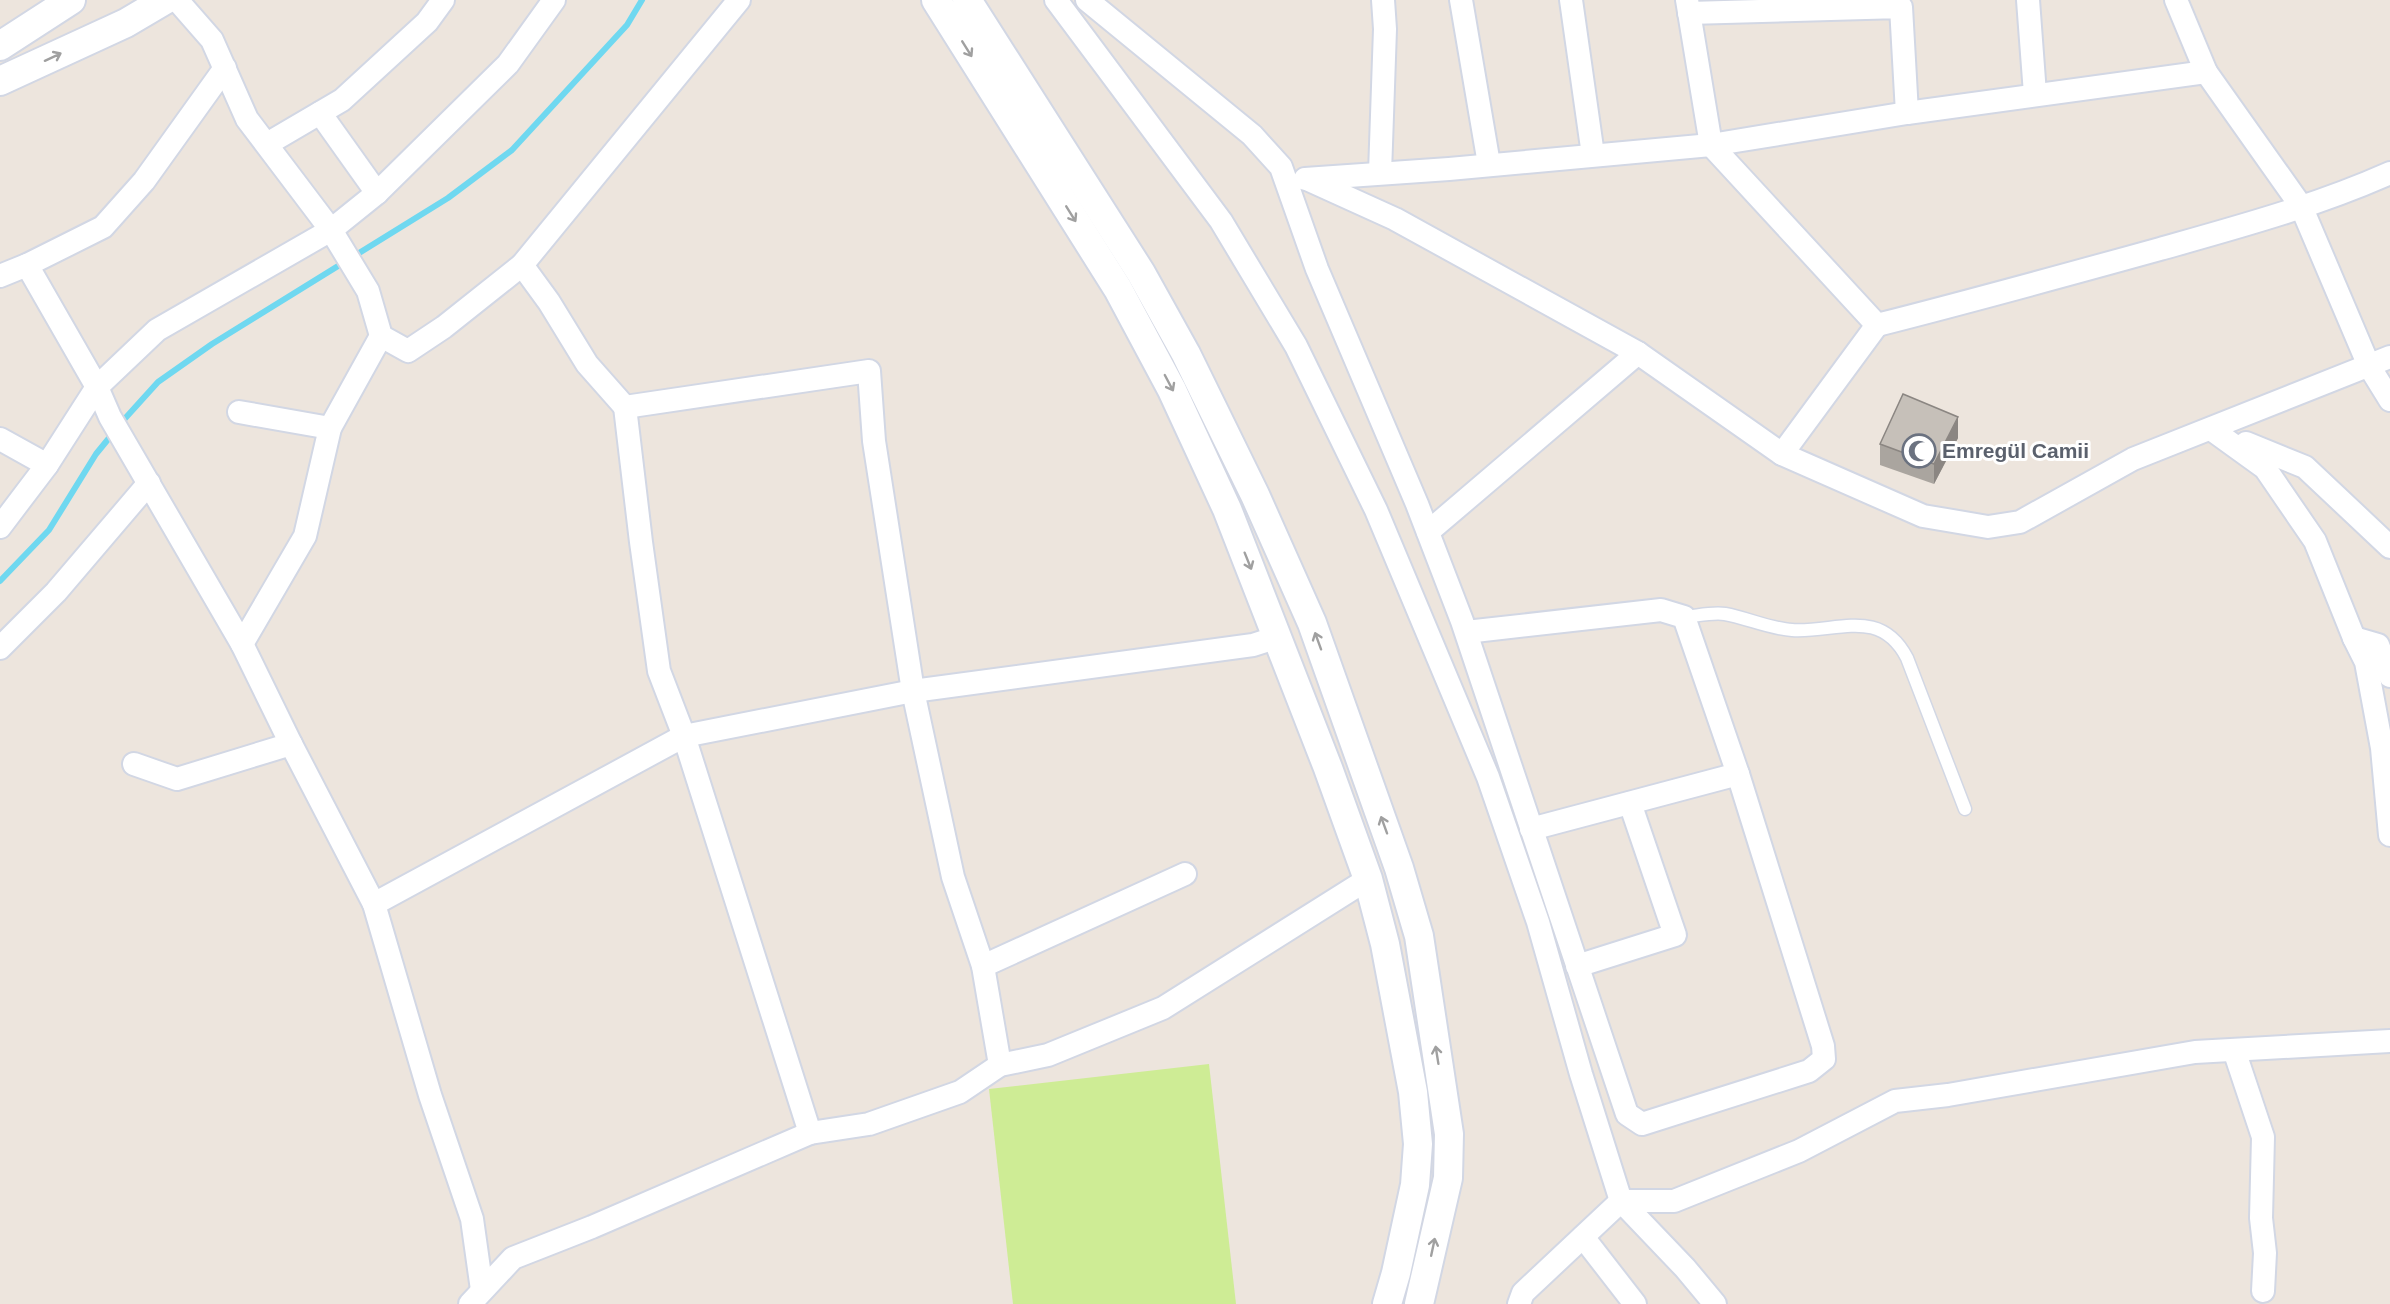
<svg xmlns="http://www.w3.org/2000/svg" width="2390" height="1304" font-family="Arial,sans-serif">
<rect width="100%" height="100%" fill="#ede5dd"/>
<!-- pitch -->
<polygon fill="#ceec95" points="1209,1064 1236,1304 1013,1304 989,1089"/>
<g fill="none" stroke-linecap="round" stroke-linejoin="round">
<!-- stream -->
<g stroke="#6fd8f0" stroke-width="6">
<polyline points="120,424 158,382 212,344 448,198 512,150 627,25 642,0"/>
<polyline points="0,581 49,530 96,454 114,432"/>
</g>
<!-- service casing -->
<g stroke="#d2d7e4" stroke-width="15">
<path id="service" d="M1684,617C1697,616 1712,612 1725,614C1747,618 1771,629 1792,630C1836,633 1880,606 1907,658L1965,809"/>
</g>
<!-- minor casing -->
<g stroke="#d2d7e4" stroke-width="26">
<g id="minor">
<polyline points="177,0 212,40 247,119 331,230 368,291 381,336 408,351 444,327 522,265 549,302 587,364 625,407 869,371 874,441 913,691 953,877 983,966 1000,1065"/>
<polyline points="1056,0 1221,221 1296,346 1376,510 1488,777 1538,922 1581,1074 1621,1201 1674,1201 1799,1151 1895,1101 1948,1095 2195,1052 2390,1041"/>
<polyline points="1087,0 1252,135 1281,167 1317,269 1417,504 1462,621 1627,1114 1642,1124 1809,1071 1824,1059 1823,1046 1738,774 1684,617 1661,610 1466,632"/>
<polyline points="1461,0 1489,164"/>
<polyline points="1571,0 1593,155"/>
<path d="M1687,0L1711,145L1877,325C1972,301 2066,275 2160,249C2238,227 2316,206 2390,173"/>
<polyline points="2028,0 2035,94"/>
<polyline points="2176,0 2206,72"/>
<polyline points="1689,13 1901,7 1907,113"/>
<polyline points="320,113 377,193"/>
<polyline points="267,144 342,100 427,22 443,0"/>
<polyline points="1380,173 1385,29 1383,0"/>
<polyline points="1305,179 1449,169 1711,145 1907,113 2206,72 2301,206 2369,366 2390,400"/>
<polyline points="1309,180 1395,219 1638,353 1782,454 1923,516 1988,527 2020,522 2133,459 2390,357"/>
<polyline points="27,265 97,387 110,417 242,644 291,744 374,904 430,1095 472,1219 482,1290"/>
<polyline points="522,265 739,0"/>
<polyline points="0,276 27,265 103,227 144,181 225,68"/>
<polyline points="625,407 641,542 659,671 684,736 913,691 1253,645 1278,637"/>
<polyline points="239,412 330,428"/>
<polyline points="2211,429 2265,468 2315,541 2354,638 2366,662 2382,748 2390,835"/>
<polyline points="0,439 47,465"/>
<polyline points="2246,443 2305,467 2390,547"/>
<polyline points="1782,454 1877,325"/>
<polyline points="0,527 47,465 97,387 157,330 331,230 377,193 508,64 554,0"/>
<polyline points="1428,532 1638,353"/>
<polyline points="2354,638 2378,645 2390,676"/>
<polyline points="242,644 305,536 330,428 381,336"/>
<polyline points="0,648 56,592 149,483"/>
<polyline points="134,764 177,779 291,744"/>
<polyline points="1531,829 1738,774"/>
<polyline points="374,904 684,736 810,1133"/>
<polyline points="983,966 1185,874"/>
<polyline points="1577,966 1675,935 1630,803"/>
<polyline points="2234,1050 2263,1137 2261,1218 2265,1253 2263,1291"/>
<polyline points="1583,1237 1635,1304"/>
<polyline points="470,1304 513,1258 592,1227 810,1133 869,1124 960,1092 1000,1065 1048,1055 1163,1008 1368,879"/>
<polyline points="1519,1304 1523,1293 1621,1201 1685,1268 1715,1304"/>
</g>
</g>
<!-- tertiary casing -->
<g stroke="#d2d7e4" stroke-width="32">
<g id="tertiary">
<polyline points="936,0 1118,289 1172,390 1227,509 1328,768 1368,879 1385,944 1413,1092 1418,1144 1415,1185 1396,1273 1387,1304"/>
<polyline points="967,0 1141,273 1186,354 1255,495 1312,623 1399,868 1419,936 1449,1134 1448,1178 1419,1304"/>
<polyline points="0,46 71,0"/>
<polyline points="0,81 126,23 165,0"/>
</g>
</g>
<!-- service -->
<use href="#service" stroke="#fff" stroke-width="12"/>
<!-- minor -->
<use href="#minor" stroke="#fff" stroke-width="22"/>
<!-- tertiary -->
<use href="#tertiary" stroke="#fff" stroke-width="28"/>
</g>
<!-- wall -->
<polygon fill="#aaa59f" points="1958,438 1934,484 1880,465 1880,444"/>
<!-- shaded-wall -->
<polygon fill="#8b8682" points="1958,417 1958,438 1934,484 1934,464"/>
<!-- building -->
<polygon fill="#c6c0b9" stroke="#8b8682" stroke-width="1.5" points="1903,394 1958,417 1934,464 1880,444"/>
<!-- one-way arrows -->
<defs><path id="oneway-shaft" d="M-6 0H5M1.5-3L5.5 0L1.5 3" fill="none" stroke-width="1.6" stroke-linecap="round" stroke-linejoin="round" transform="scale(1.5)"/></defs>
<g stroke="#a0a0a0">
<use href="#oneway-shaft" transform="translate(967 49) rotate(58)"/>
<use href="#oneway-shaft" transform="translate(53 57) rotate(-25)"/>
<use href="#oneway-shaft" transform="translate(1071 214) rotate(58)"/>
<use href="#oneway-shaft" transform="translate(1169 383) rotate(62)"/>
<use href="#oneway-shaft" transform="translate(1248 561) rotate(68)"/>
<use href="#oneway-shaft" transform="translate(1318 641) rotate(-110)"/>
<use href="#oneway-shaft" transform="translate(1384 825) rotate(-110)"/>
<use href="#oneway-shaft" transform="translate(1437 1055) rotate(-99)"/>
<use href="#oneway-shaft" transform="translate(1433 1247) rotate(-78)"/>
</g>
<!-- icons -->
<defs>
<g id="mosque-ring" transform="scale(1.725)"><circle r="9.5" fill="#fff" stroke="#6b7280" stroke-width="1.5"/><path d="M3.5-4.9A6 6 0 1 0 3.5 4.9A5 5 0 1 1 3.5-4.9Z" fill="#6b7280"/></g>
</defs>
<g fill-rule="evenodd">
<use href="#mosque-ring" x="1919" y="451"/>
</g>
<g text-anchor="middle" stroke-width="6" stroke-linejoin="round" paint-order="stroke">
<!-- worship labels -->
<g font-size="21" font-weight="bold" fill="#5b616d" stroke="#fff" text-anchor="start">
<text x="1942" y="458">Emregül Camii</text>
</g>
</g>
</svg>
